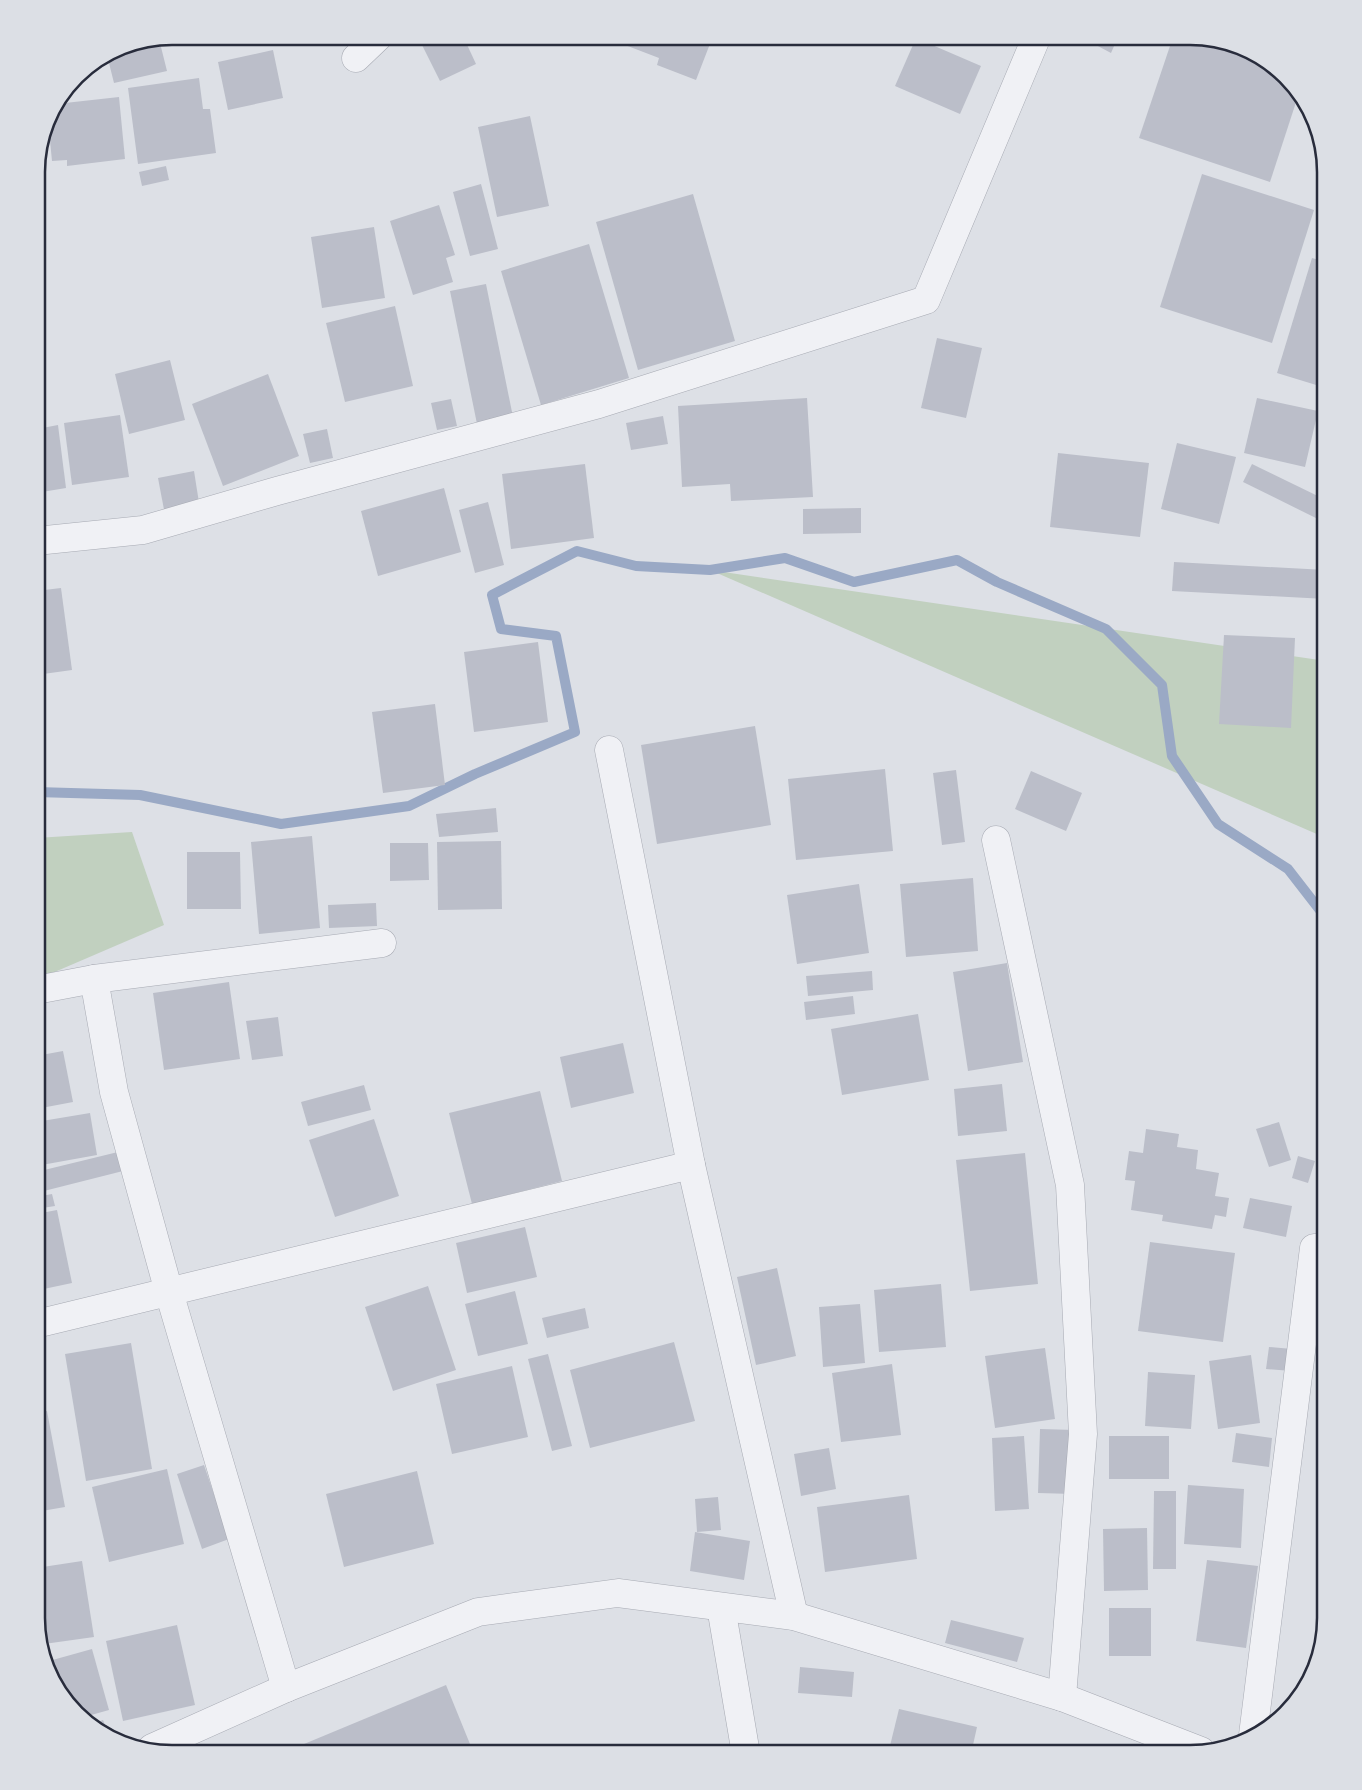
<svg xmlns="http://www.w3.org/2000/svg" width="1362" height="1790" font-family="'IBM Plex Sans',sans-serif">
<rect width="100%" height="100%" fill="#dde0e6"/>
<!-- green -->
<g fill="#c1d0bf">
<polygon points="710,570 1326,661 1326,838"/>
<polygon points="132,832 164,925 36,980 36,838"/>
</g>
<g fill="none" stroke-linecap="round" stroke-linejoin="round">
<!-- stream -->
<polyline stroke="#9aa9c5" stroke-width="10" points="36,792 140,795 281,824 409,806 475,774 575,732 556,636 501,629 492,595 577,551 636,566 710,570 785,558 854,582 957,560 997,582 1106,629 1162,685 1172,756 1218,824 1288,869 1326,918"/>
</g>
<!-- building -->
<g fill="#bbbec9">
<polygon points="440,36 463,36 476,64 440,81 422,45"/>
<polygon points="613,36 713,36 696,80 657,65 659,58 612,40"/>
<polygon points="1079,36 1098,37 1118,37 1111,53"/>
<polygon points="1173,37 1198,37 1258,55 1299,93 1270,182 1139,138"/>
<polygon points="916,38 981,66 960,114 895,86"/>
<polygon points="159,39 167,71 114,83 107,55 120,46"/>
<polygon points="273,50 283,98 228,110 218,62"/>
<polygon points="199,78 203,109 210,109 216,153 138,164 128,88"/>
<polygon points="119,97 125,159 67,166 67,160 52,161 48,120 50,112 56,104"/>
<polygon points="530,116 549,206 497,217 478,127"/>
<polygon points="166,166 169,180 142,186 139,172"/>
<polygon points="1202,174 1314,210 1272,343 1160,307"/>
<polygon points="481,184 498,249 470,256 453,192"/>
<polygon points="693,194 735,341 638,370 596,222"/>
<polygon points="439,205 455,255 446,258 453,282 413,295 390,221"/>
<polygon points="374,227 385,298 322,308 311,237"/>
<polygon points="589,244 629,378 541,405 501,271"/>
<polygon points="1312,258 1326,262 1326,388 1277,373"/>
<polygon points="486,284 513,417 477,424 450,291"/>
<polygon points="395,306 413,386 345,402 326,323"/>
<polygon points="937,338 982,348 966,418 921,408"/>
<polygon points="170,360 185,420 129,434 115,374"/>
<polygon points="268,374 299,456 223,486 192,404"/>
<polygon points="807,398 813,497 731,501 730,484 682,487 678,406"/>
<polygon points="1257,398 1318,411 1305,467 1244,453"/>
<polygon points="451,399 457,426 437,430 431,403"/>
<polygon points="120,415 129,477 72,485 64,423"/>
<polygon points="663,416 668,444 631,450 626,423"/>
<polygon points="58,425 66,488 36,493 37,429"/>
<polygon points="327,429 333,458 310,463 303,434"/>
<polygon points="1177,443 1236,457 1219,524 1161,509"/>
<polygon points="1058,453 1149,463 1140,537 1050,527"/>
<polygon points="585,464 594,538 511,549 502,474"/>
<polygon points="1252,464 1326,500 1326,523 1243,482"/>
<polygon points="194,471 200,509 165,515 158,478"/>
<polygon points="444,488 461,552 378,576 361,511"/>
<polygon points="488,502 504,565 475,573 459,510"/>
<polygon points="861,508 861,533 803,534 803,509"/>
<polygon points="1174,562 1326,570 1326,599 1172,591"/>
<polygon points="61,588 72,670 36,675 36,591"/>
<polygon points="1224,635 1295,638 1291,728 1219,724"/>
<polygon points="538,642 548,722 474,732 464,652"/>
<polygon points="435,704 445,785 383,793 372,712"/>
<polygon points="755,726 771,825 657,844 641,745"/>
<polygon points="885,769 893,851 796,860 788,779"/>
<polygon points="956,770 965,842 942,845 933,773"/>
<polygon points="1031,771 1082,793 1066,831 1015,809"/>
<polygon points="496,808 498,832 439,837 436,814"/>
<polygon points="312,836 320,928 259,934 251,842"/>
<polygon points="501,841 502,909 438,910 437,842"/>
<polygon points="390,843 428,843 429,880 390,881"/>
<polygon points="187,852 240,852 241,909 187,909"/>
<polygon points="973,878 978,951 906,957 900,884"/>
<polygon points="859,884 869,953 797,964 787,895"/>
<polygon points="376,903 377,926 329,928 328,905"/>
<polygon points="1007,963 1023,1062 968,1071 953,972"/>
<polygon points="872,971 873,990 808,996 806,976"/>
<polygon points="229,982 240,1059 164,1070 153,993"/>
<polygon points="853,996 855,1014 806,1020 804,1002"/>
<polygon points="918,1014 929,1080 842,1095 831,1029"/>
<polygon points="278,1017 283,1056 252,1060 246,1021"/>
<polygon points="623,1043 634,1093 571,1108 560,1057"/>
<polygon points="63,1051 73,1102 36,1109 36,1056"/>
<polygon points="1002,1084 1007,1131 958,1136 954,1089"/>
<polygon points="364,1085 371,1110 308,1126 301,1102"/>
<polygon points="540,1091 562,1181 472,1204 449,1113"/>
<polygon points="90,1113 97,1155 36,1166 36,1122"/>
<polygon points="374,1119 399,1196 335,1217 309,1140"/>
<polygon points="1279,1122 1291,1160 1269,1167 1256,1129"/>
<polygon points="1146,1129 1179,1134 1177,1147 1198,1150 1196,1169 1219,1173 1215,1196 1229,1198 1226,1217 1215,1215 1212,1229 1162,1221 1163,1215 1131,1210 1135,1181 1125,1180 1129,1151 1143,1153"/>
<polygon points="118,1152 123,1171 36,1193 36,1172"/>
<polygon points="1025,1153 1038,1284 970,1291 956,1160"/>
<polygon points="1298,1156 1315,1161 1308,1183 1292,1178"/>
<polygon points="52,1194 55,1206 36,1209 36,1197"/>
<polygon points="1250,1198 1292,1206 1286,1237 1243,1228"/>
<polygon points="57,1210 72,1283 39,1290 36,1277 36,1214"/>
<polygon points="525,1227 537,1277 467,1293 456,1243"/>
<polygon points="1150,1242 1235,1253 1223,1342 1138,1331"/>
<polygon points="777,1268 796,1356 756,1365 737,1277"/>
<polygon points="941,1284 946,1347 879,1352 874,1290"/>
<polygon points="428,1286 456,1370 393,1391 365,1307"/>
<polygon points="515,1291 528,1344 478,1356 465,1304"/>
<polygon points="860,1304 865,1363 823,1367 819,1307"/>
<polygon points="585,1308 589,1328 547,1338 542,1318"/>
<polygon points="674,1342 695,1421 590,1448 570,1370"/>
<polygon points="131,1343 152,1469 86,1481 65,1354"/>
<polygon points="1269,1347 1292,1349 1291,1371 1266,1369"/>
<polygon points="1045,1348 1055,1419 995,1428 985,1356"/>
<polygon points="548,1354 572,1446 552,1451 528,1359"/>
<polygon points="1251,1355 1260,1423 1218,1429 1209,1361"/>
<polygon points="892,1364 901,1435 841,1442 832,1373"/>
<polygon points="512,1366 528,1437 452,1454 436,1384"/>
<polygon points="1148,1372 1195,1375 1191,1429 1145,1426"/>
<polygon points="47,1411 65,1507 36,1512 36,1413"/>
<polygon points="1040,1429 1075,1430 1073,1494 1038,1493"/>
<polygon points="1236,1433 1272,1438 1269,1467 1232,1462"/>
<polygon points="1024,1436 1029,1509 995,1511 992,1438"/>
<rect x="1109" y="1436" width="60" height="43"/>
<polygon points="829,1448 836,1489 801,1496 794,1454"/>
<polygon points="204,1465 229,1539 202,1549 177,1474"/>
<polygon points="167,1469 184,1544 109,1562 92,1487"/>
<polygon points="417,1471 434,1544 344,1567 326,1494"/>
<polygon points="1188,1485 1244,1489 1241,1548 1184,1544"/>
<polygon points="1154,1491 1176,1491 1176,1569 1153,1569"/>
<polygon points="909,1495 917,1559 825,1572 817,1507"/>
<polygon points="718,1497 721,1530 697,1532 695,1499"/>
<polygon points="1147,1528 1148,1590 1104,1591 1103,1529"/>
<polygon points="695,1532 750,1541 744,1580 690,1571"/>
<polygon points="1207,1560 1258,1566 1246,1648 1196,1641"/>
<polygon points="82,1561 94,1637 44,1644 36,1618 36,1568"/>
<rect x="1109" y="1608" width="42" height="48"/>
<polygon points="951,1620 1024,1638 1017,1662 945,1643"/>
<polygon points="177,1625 195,1705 123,1721 106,1641"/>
<polygon points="92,1649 109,1710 84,1717 59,1693 49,1661"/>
<polygon points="800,1667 854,1672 852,1697 798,1693"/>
<polygon points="446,1685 472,1749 461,1754 280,1754"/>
<polygon points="899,1709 977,1727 971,1754 888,1754"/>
<polygon points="103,1720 110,1737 104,1736 92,1724"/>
</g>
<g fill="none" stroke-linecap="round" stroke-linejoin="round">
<!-- street casing -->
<g stroke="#a7aab3" stroke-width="29">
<g id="street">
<polyline points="356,58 379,36"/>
<polyline points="36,541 143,530 277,491 599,404 926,300 1037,36"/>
<polyline points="609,750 691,1165 794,1616"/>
<polyline points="996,840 1070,1185 1083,1434 1062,1697"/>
<polyline points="94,979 114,1092 169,1292 286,1688"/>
<polyline points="36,990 94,979 382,943"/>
<polyline points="36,1324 691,1165"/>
<polyline points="721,1607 746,1754"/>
<polyline points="1253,1735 1314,1248"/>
<polyline points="152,1748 286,1688 478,1612 618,1593 794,1616 1062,1697 1201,1751"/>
</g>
</g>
<!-- street -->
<use href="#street" stroke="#f0f1f5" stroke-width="28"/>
</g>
<!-- crop -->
<path d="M0 0H1362V1790H0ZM172 45H1190A127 127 0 0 1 1317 172V1618A127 127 0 0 1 1190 1745H172A127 127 0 0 1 45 1618V172A127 127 0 0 1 172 45Z" fill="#dcdfe5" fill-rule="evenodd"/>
<path fill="none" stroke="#282c3c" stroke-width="2.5" d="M172 45H1190A127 127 0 0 1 1317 172V1618A127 127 0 0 1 1190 1745H172A127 127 0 0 1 45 1618V172A127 127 0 0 1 172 45Z"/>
</svg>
